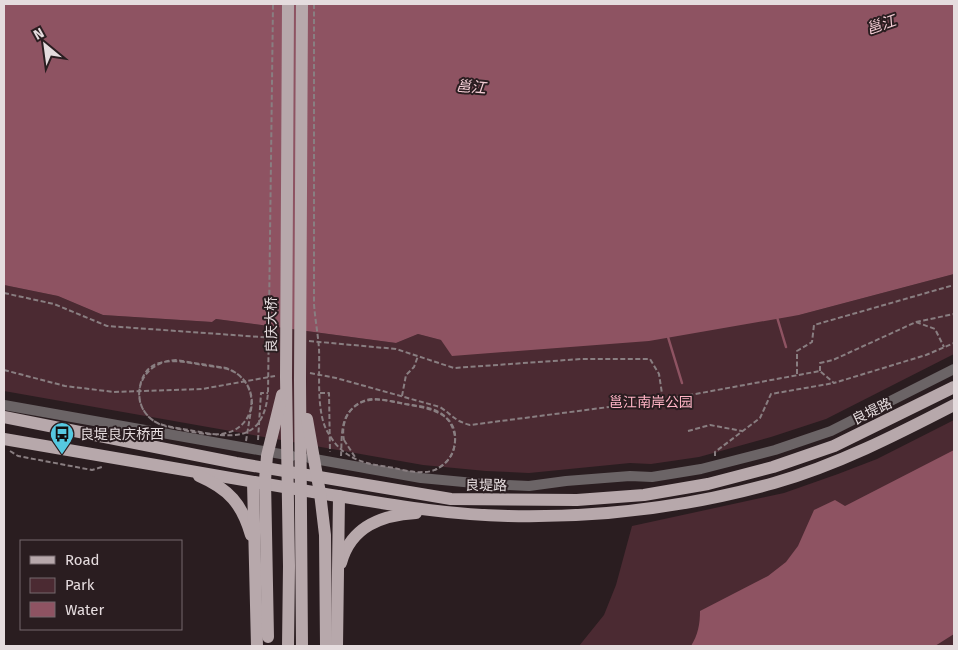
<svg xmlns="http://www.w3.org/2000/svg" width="958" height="650" font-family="'Fira Sans','Noto Sans SC',sans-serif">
<rect width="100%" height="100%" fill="#2a1d20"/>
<!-- green -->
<g fill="#4b2a32">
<polygon points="954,274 954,354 826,419 771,437 699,457 651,464 630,463 529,473 486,471 423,465 4,391 4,285 58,296 103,315 212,322 216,319 396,343 418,334 441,340 799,315"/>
<polygon points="954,420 954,646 579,646 604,615 616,585 632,526 784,493 838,474 877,459"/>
</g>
<!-- water -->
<g fill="#8e5362">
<polygon points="4,4 954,4 954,274 799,315 649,341 452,356 441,340 418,334 396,343 216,319 212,322 103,315 58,296 4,285"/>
<path d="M954,450V634L935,646H691C698,635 700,624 700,611L768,576L786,562L798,546L814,510L835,500L845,506Z"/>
</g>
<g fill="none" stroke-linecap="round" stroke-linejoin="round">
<!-- stream -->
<g stroke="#8e5362" stroke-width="2.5">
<polyline points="777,317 786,347"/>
<polyline points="668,337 682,383"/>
</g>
<!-- path -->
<g stroke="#897e81" stroke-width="2" stroke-dasharray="5 2.5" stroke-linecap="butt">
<polyline points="4,293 54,304 107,326 275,338"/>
<polyline points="916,322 935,329 944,347"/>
<polyline points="309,341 396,349 454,368 581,359 650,359 659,374 663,400"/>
<polyline points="4,370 65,386 114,392 202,389 275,376"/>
<polyline points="820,371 820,363 833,360 916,322 954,314"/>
<path d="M310,373L336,378L440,407C452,415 455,421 470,425L663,400L820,371L834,383L926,355L954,343"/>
<polyline points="797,374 797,351 812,342 814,325 954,285"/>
<polyline points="320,393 329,393 330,452"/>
<polyline points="402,396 406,375 414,367 418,356"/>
<polyline points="688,431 710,425 742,431"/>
<polyline points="258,440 261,393 268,393"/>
<polyline points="344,440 355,457"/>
<polyline points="10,451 18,456 92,470 102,467"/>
<path d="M341,456C342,442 340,422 350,411C365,394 385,400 404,404C429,408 462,413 454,448C452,458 444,465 435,470"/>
<polyline points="715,456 715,452 760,418 771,394 834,383"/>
</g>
<!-- minor -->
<g stroke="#6b6466" stroke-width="10">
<polyline points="4,405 292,456"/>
<polyline points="309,458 421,478 485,484 529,486 566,481 630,476 652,477 701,469 775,450 831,431 954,369"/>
</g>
<!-- major -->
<g stroke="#b7a8ab" stroke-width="12">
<polyline points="4,417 236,463 451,499 577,500 644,495 708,484 773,467 834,446 954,387"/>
<path d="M4,439C107,456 210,475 313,492C377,502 442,515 508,516C597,518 688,507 774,483C837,465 896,435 954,405"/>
<path d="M199,476C229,489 242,504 251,535"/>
<polyline points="253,482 257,646"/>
<path d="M341,563C351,526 382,515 416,513"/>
<polyline points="337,646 339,496"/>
</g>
<!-- path-bridge -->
<g stroke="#897e81" stroke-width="2" stroke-dasharray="5 2.5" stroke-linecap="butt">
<path d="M314,4V304C315,319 318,334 319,349C320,372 316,411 327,431C332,440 339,449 347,454C361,464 377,465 394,468C403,470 414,473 424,472C441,472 455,457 455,440C455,430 450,420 442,414C432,407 418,406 406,404C395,402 383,399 372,399C351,401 340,421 344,440"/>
<path d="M246,441L252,404C252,386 242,374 226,368L176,360C134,362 125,412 164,426C182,429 203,436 221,434C256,430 262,388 233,371C224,367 213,367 203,365C179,361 147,353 140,386C138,396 140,407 147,415C157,427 174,427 189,430C228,437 263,446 268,393L273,4"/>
</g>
<!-- major-bridge -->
<g stroke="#b7a8ab" stroke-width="12">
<polyline points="288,4 286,378 289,566 288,646"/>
<polyline points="302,4 300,380 302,646"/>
<polyline points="307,419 320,493 325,535 326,645"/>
<polyline points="268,637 265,480 267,456 282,395"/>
</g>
</g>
<!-- icons -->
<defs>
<g id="bus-pin" transform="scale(1.25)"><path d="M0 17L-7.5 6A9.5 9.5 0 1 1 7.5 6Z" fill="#56c9e1" stroke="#2a1d20"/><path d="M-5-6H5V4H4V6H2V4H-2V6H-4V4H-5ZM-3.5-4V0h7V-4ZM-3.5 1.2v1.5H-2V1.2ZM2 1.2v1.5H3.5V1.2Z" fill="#111"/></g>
</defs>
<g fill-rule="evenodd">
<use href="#bus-pin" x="62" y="434"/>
</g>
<g text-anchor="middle" stroke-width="4" stroke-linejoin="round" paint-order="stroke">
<!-- street labels -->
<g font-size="14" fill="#e5dcde" stroke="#2a1d20">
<text transform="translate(271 325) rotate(-90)" y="5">良庆大桥</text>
<text transform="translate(872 411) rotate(-26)" y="5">良堤路</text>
<text transform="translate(486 485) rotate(1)" y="5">良堤路</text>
</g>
<!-- park labels -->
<g font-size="14" fill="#fdb3c4" stroke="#2a1d20">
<text x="651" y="407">邕江南岸公园</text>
</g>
<!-- poi labels -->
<g font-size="14" fill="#e5dcde" stroke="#2a1d20" text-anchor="start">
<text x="80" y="439">良堤良庆桥西</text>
</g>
<!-- water labels -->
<g font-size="15" font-style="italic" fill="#f3cdd5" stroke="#2a1d20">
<text transform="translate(881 25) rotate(-19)" y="5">邕江</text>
<text transform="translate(471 87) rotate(5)" y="5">邕江</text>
</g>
</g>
<!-- border -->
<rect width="958" height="650" fill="none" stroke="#e5dcde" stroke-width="10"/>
<!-- legend -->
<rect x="20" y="540" width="162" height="90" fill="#2a1d20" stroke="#75696c"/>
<rect x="30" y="556" width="25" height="8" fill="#b7a8ab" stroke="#75696c"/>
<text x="65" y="565" font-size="15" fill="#e5dcde">Road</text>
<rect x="30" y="578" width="25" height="15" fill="#4b2a32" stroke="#75696c"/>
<text x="65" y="590" font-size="15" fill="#e5dcde">Park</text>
<rect x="30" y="602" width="25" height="15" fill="#8e5362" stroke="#75696c"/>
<text x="65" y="615" font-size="15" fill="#e5dcde">Water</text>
<!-- north arrow -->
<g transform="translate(45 45) rotate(331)" stroke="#2a1d20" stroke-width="4" paint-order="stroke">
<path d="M0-4L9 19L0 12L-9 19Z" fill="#e5dcde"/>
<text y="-8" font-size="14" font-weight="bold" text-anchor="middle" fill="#e5dcde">N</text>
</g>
</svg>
